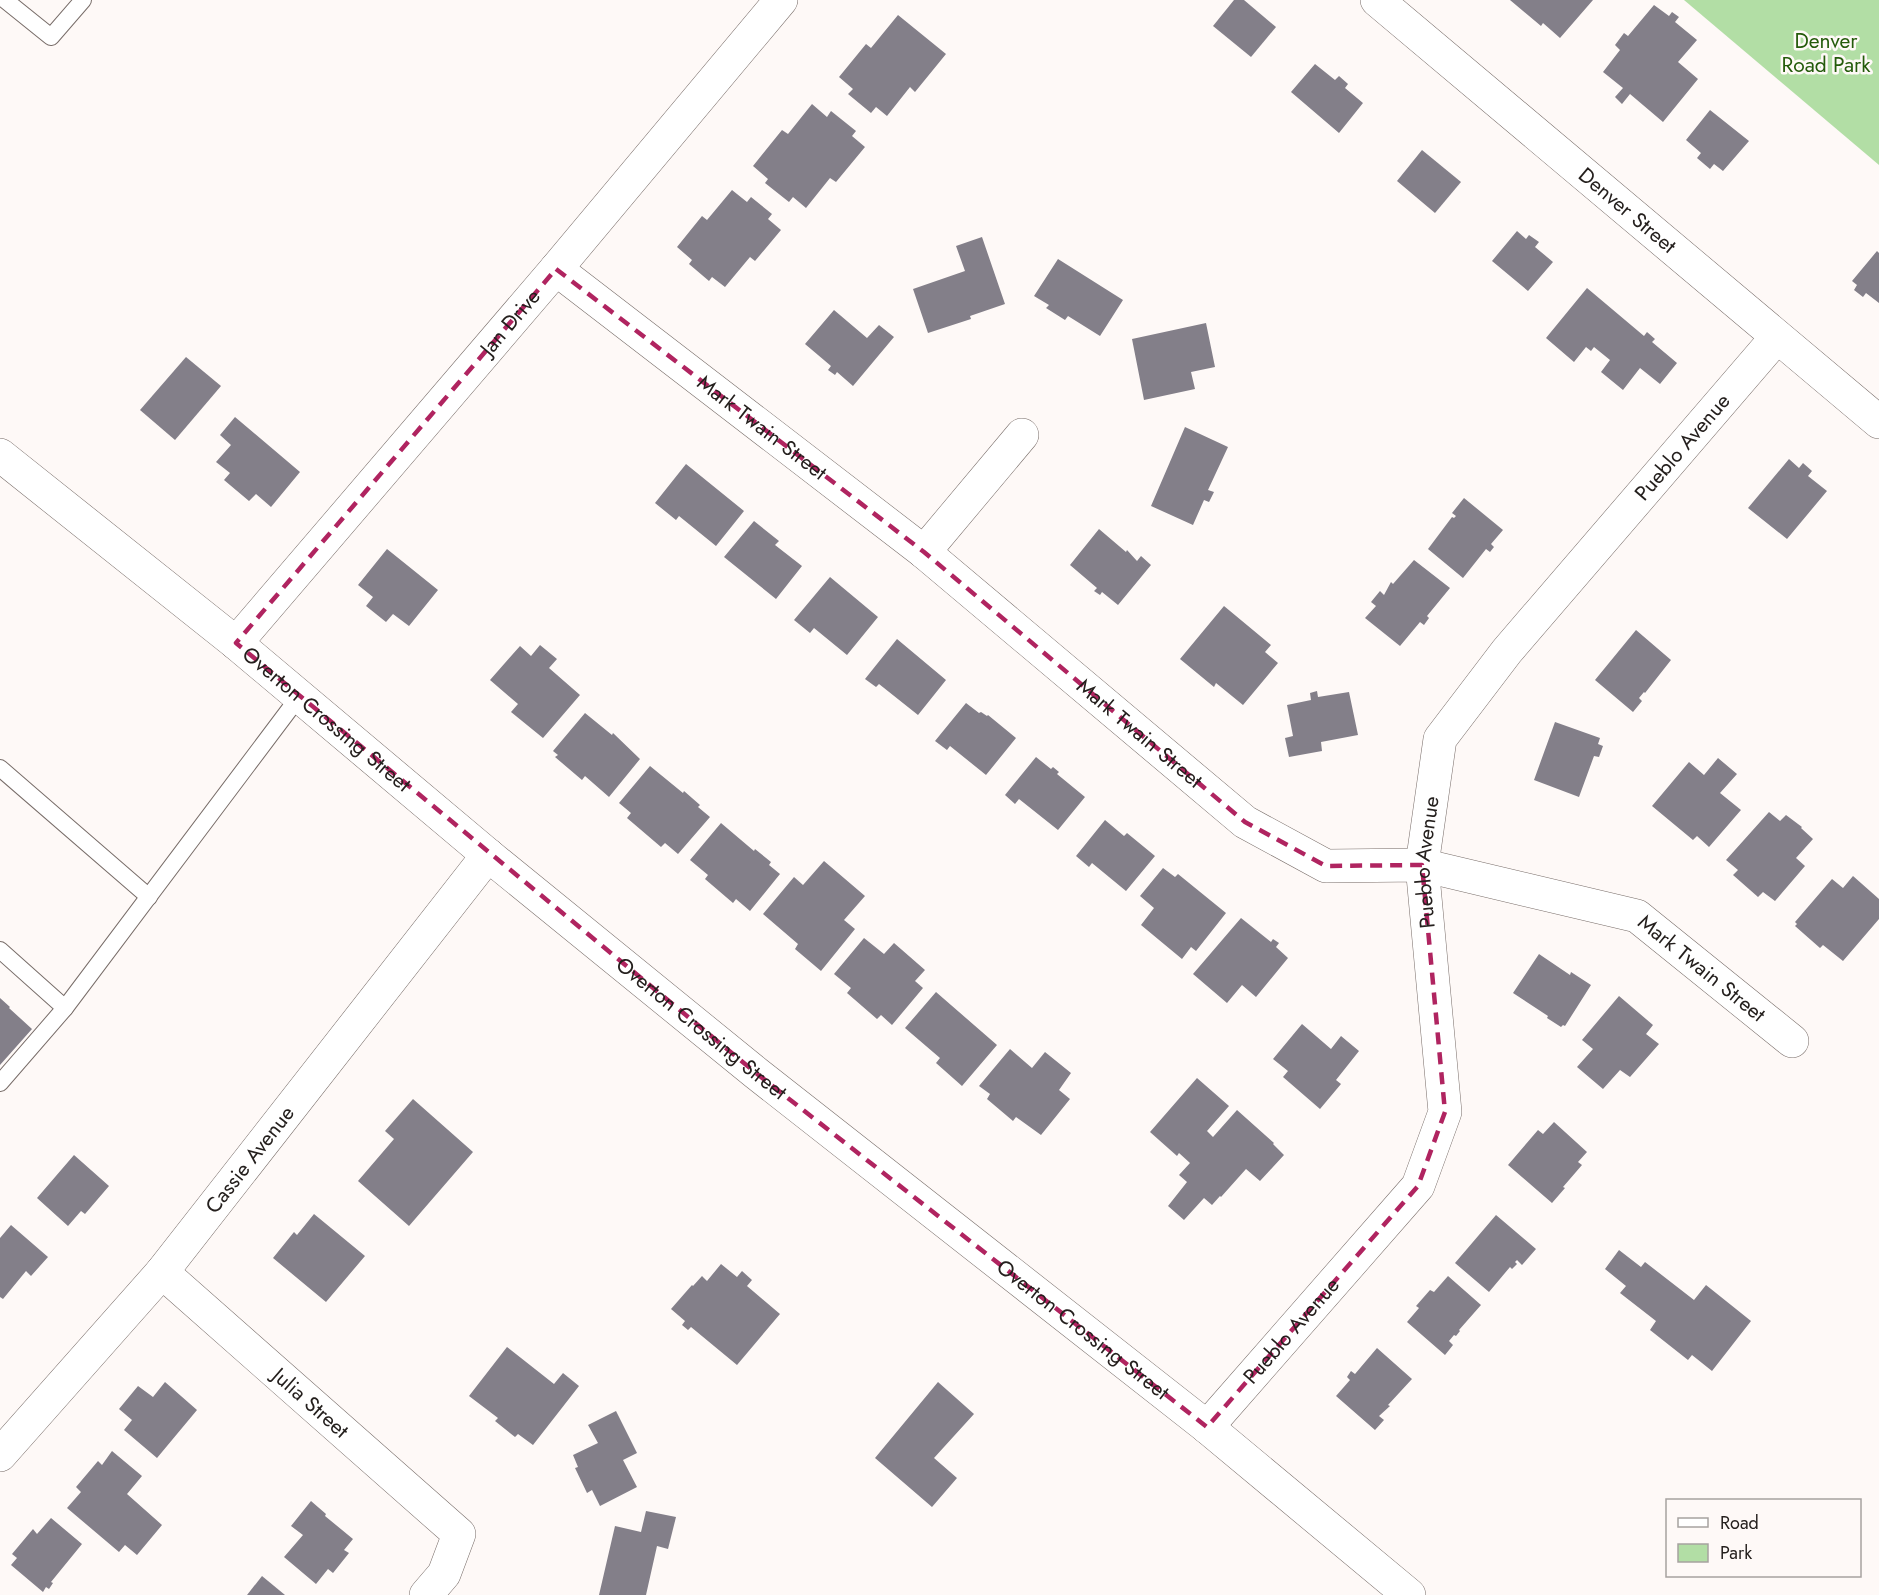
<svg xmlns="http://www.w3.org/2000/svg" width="1879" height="1595" font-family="Jost,sans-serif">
<rect width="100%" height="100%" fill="#fef9f7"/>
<!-- green -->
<polygon fill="#b2dea5" points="1684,0 1879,0 1879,165"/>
<!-- building -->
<g fill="#837f89">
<polygon points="1234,0 1244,0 1276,27 1251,57 1213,26"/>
<polygon points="1510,0 1593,0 1560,38 1543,23 1541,26"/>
<polygon points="1654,5 1669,16 1672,12 1679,17 1675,22 1697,40 1678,62 1698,79 1663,122 1630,94 1622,104 1615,97 1623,88 1603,72 1620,50 1615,45 1624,33 1628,36"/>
<polygon points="898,15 946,54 915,92 910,87 887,116 876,107 871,113 848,94 853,89 839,77 866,44 871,48"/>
<polygon points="1315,64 1335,80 1339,76 1348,84 1345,88 1363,103 1339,133 1291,92"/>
<polygon points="812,104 827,117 831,111 856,131 852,136 865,147 836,182 830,178 806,208 793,197 789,202 765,183 768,179 753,166 782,130 788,134"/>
<polygon points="1710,110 1749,141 1723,171 1714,164 1710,169 1697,158 1701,153 1686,140"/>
<polygon points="1422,150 1461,182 1435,213 1397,181"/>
<polygon points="732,190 747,202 751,197 772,214 768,219 781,230 755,261 750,257 725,287 712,277 709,281 689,264 692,260 677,247 702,216 707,220"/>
<polygon points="1517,231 1526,239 1529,235 1539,242 1535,247 1553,262 1528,291 1492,261"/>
<polygon points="982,237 1005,304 970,316 971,319 928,333 913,289 965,271 956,246"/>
<polygon points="1877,251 1879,253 1879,303 1866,293 1863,297 1854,290 1857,285 1852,281"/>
<polygon points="1058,259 1123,300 1100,336 1068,316 1065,320 1046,308 1049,305 1034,296"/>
<polygon points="1587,288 1644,336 1647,332 1655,339 1652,342 1677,363 1660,384 1640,368 1623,390 1601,372 1610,360 1594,347 1591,351 1586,347 1574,362 1546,338"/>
<polygon points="834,310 867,338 879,325 894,337 853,386 837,372 835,375 828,370 831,366 805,344"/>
<polygon points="1206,323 1215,367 1191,372 1195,389 1144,400 1132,339"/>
<polygon points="186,357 221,386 175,440 140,410"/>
<polygon points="235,417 300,472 271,507 256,494 249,501 224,480 230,473 216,462 231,445 220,435"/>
<polygon points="1185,427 1228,447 1208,490 1214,492 1209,502 1204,500 1193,525 1151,506"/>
<polygon points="1789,459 1799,468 1803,463 1812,471 1808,476 1827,491 1787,539 1748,508"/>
<polygon points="686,464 744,511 716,546 679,516 676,520 655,503"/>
<polygon points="1464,498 1503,530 1491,544 1494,547 1490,552 1486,549 1463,578 1428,549 1452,517 1454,518 1456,516 1452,513"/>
<polygon points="754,521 779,541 775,545 802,566 776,599 724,557"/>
<polygon points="1099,529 1126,552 1127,550 1137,561 1141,556 1151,565 1118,605 1102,592 1100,595 1094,591 1097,588 1070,565"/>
<polygon points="387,549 438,590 409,626 393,614 386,622 366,606 373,597 358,585"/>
<polygon points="1414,560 1450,588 1427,616 1429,618 1424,625 1420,622 1400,646 1365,618 1376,606 1371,602 1380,591 1384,595 1391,582 1393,584"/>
<polygon points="830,577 878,617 847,655 814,628 810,633 794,620"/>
<polygon points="1224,606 1271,645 1265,652 1278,663 1243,705 1216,683 1214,687 1180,659"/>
<polygon points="1636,630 1671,660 1645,693 1644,692 1639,698 1642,701 1633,712 1595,680"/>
<polygon points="897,639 946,680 918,715 879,684 876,687 865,679"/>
<polygon points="540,645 557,659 549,668 580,695 543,738 511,712 518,704 490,680 520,646 531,656"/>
<polygon points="1317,691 1318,697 1349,692 1358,735 1321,742 1322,751 1289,757 1285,738 1293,736 1287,705 1311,700 1310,693"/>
<polygon points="966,703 979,713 981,712 987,716 988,715 1016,738 986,775 950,746 947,750 935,741"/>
<polygon points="585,713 612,735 613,733 640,759 609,797 585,776 582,780 555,757 558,755 553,751"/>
<polygon points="1555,722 1600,738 1598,744 1603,746 1599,757 1594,756 1579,797 1534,780"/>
<polygon points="1036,757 1051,769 1053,767 1059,772 1057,774 1085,797 1058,830 1019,799 1015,804 1005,795"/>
<polygon points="1718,758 1737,774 1720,793 1741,810 1709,847 1697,836 1693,840 1652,806 1689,762 1704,775"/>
<polygon points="650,766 683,793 684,791 700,805 698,807 710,817 678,854 665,843 661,847 627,818 631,813 619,803"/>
<polygon points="1769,812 1780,821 1786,815 1802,827 1801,828 1813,839 1796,858 1805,866 1775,901 1763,892 1758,897 1733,875 1738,870 1726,860"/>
<polygon points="1105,820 1124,836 1127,833 1155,856 1126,891 1092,863 1089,867 1076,856"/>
<polygon points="721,823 754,851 755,849 771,862 769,865 780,874 750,911 736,899 733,903 705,879 708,875 690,860"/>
<polygon points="824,861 865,896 844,920 855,929 821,971 795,949 798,944 763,914 794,877 803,885"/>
<polygon points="1163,868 1175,877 1178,874 1226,913 1196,951 1191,947 1182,959 1141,925 1154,908 1140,896"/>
<polygon points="1853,876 1879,899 1879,919 1843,961 1823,945 1820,948 1795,926 1797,924 1795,922 1832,879 1843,888"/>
<polygon points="1241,918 1271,942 1273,939 1279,943 1276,947 1288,958 1256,997 1242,985 1227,1003 1193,974"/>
<polygon points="864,938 884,954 894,943 925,970 915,981 923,988 892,1025 881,1015 877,1019 847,993 851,988 834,974"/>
<polygon points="1539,954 1570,975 1571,972 1591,985 1565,1026 1563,1025 1561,1027 1547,1018 1548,1016 1513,993"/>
<polygon points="936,992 997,1045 962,1086 936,1063 940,1058 905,1028"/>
<polygon points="1619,996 1653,1025 1646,1034 1659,1044 1630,1077 1620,1070 1603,1089 1577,1067 1593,1049 1582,1040"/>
<polygon points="0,998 10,1007 9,1008 32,1029 0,1065"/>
<polygon points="1302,1024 1331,1049 1341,1036 1359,1051 1336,1080 1341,1084 1320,1109 1283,1077 1288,1071 1273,1059"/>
<polygon points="1010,1049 1032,1068 1045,1052 1071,1073 1059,1090 1070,1099 1041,1135 1016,1117 1013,1121 987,1099 990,1094 979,1086"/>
<polygon points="1197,1078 1229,1106 1207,1131 1213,1137 1237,1110 1274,1143 1273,1144 1284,1155 1260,1181 1246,1169 1221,1197 1220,1196 1212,1205 1204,1198 1184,1220 1168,1206 1187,1182 1179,1175 1190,1163 1179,1153 1177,1156 1150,1132"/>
<polygon points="413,1099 473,1152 409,1226 358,1181 394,1139 385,1131"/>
<polygon points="1554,1122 1587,1152 1578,1162 1582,1165 1563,1187 1565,1188 1552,1203 1508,1165 1538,1130 1543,1134"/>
<polygon points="74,1155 109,1186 85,1214 81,1211 68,1226 37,1198"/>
<polygon points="314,1214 365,1256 326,1302 273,1258 294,1232 297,1235"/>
<polygon points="1496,1215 1536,1249 1522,1265 1517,1260 1515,1262 1517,1264 1512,1269 1510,1267 1489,1292 1455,1263"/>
<polygon points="11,1225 48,1257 31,1276 26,1271 3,1299 0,1297 0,1238"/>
<polygon points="1619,1250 1641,1267 1645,1262 1694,1300 1706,1285 1751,1321 1712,1371 1692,1355 1688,1360 1650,1330 1656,1321 1620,1293 1626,1286 1605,1269"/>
<polygon points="721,1264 737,1277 742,1271 752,1280 747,1286 780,1314 737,1365 691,1327 688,1330 682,1325 685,1321 671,1309 692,1285 693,1286 702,1276 707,1281"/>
<polygon points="1448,1276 1481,1305 1459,1330 1460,1331 1456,1336 1454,1335 1449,1341 1453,1345 1445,1355 1407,1322 1419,1308 1416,1306 1430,1290 1434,1292"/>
<polygon points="507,1347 554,1384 563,1373 579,1386 533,1445 518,1434 515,1437 495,1421 498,1418 469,1396"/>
<polygon points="1377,1348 1412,1379 1388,1405 1390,1406 1379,1416 1384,1420 1375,1430 1336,1396 1350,1380 1347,1377 1351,1371 1355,1374"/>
<polygon points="165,1382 197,1410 157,1458 124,1430 132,1420 119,1409 138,1386 153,1397"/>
<polygon points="938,1382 974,1414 934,1458 957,1478 932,1507 875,1458"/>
<polygon points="616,1411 637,1453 623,1460 637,1487 600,1506 592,1490 587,1493 575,1468 578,1467 573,1455 598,1443 588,1425"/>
<polygon points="112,1451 142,1476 127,1494 162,1525 137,1555 125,1545 119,1552 67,1508 81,1492 76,1487 98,1461 102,1465"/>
<polygon points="311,1501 326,1514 325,1516 353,1539 344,1550 349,1553 333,1573 328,1569 316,1584 284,1557 303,1535 291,1526"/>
<polygon points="646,1511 676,1517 668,1549 657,1546 646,1595 599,1595 615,1526 641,1532"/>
<polygon points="51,1518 82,1544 51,1582 53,1583 49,1589 46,1587 43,1592 11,1565 17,1558 12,1554 33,1529 37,1534"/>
<polygon points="262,1576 285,1595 247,1595"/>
</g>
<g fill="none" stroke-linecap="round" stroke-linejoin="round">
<!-- service casing -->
<g stroke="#786d69" stroke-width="18">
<g id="service">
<polyline points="5,0 51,37 83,0"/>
<polyline points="0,768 149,897"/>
<polyline points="0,950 65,1008"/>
<polyline points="0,1083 65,1008 298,698"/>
</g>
</g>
<!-- minor casing -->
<g stroke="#786d69" stroke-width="34">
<g id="minor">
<path id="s1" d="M1377,0L1879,422"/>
<path id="s2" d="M556,269L924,552L1245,822L1326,866L1422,865L1637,916L1792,1041"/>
<polyline points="924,552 1022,435"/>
<path id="s3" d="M236,643L556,269L781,0"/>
<path id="s4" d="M162,1272L459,1534L444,1574L426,1595"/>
<path id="s5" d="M1207,1427L1418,1186L1445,1112L1422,865L1440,739L1507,651L1777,337"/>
<path id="s6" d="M0,1455L162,1272L488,855"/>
</g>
</g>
<!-- tertiary casing -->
<g stroke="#786d69" stroke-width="34">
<g id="tertiary">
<path id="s7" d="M0,455L236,643L488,855L756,1073L1207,1427L1409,1595"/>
</g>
</g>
<!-- service -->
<use href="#service" stroke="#fff" stroke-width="16"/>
<!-- minor -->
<use href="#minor" stroke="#fff" stroke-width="33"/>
<!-- tertiary -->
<use href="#tertiary" stroke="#fff" stroke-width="33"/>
</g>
<!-- marked area -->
<path fill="none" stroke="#b02460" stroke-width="4.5" stroke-dasharray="12 8" stroke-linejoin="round" d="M556,269L924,552L1245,822L1326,866L1422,865L1445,1112L1418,1186L1207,1427L756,1073L236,643Z"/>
<g text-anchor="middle" stroke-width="5" stroke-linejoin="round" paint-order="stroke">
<!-- park labels -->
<g font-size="21" fill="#245b0b" stroke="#fef9f7">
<text x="1826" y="48">Denver<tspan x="1826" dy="24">Road Park</tspan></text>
</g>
<!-- street labels -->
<g font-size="21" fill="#25201e" stroke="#fef9f7">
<text dy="7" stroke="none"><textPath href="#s1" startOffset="327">Denver Street</textPath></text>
<text dy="7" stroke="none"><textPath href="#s3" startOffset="422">Jan Drive</textPath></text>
<text dy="7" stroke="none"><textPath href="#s2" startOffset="260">Mark Twain Street</textPath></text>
<text dy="7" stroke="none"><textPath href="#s5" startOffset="1154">Pueblo Avenue</textPath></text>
<text dy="7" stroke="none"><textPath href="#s7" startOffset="420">Overton Crossing Street</textPath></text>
<text dy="7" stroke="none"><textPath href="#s2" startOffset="746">Mark Twain Street</textPath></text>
<text dy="7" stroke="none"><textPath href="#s5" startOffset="650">Pueblo Avenue</textPath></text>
<text dy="7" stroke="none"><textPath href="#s2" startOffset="1376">Mark Twain Street</textPath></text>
<text dy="7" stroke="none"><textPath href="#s7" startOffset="906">Overton Crossing Street</textPath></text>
<text dy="7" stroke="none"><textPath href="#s6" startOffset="387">Cassie Avenue</textPath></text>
<text dy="7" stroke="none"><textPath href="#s7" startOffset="1392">Overton Crossing Street</textPath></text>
<text dy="7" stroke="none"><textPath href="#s5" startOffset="128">Pueblo Avenue</textPath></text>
<text dy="7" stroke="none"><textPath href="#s4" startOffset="198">Julia Street</textPath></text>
</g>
</g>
<!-- legend -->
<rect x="1666" y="1499" width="195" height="78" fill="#fef9f7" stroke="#a7a2a0" stroke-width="1.5"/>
<rect x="1678" y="1518" width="30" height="9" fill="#ffffff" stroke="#a7a2a0" stroke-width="1.5"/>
<text x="1720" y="1529" font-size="18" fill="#25201e">Road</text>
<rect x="1678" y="1544" width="30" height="18" fill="#b2dea5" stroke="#a7a2a0" stroke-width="1.5"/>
<text x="1720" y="1559" font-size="18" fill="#25201e">Park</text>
</svg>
